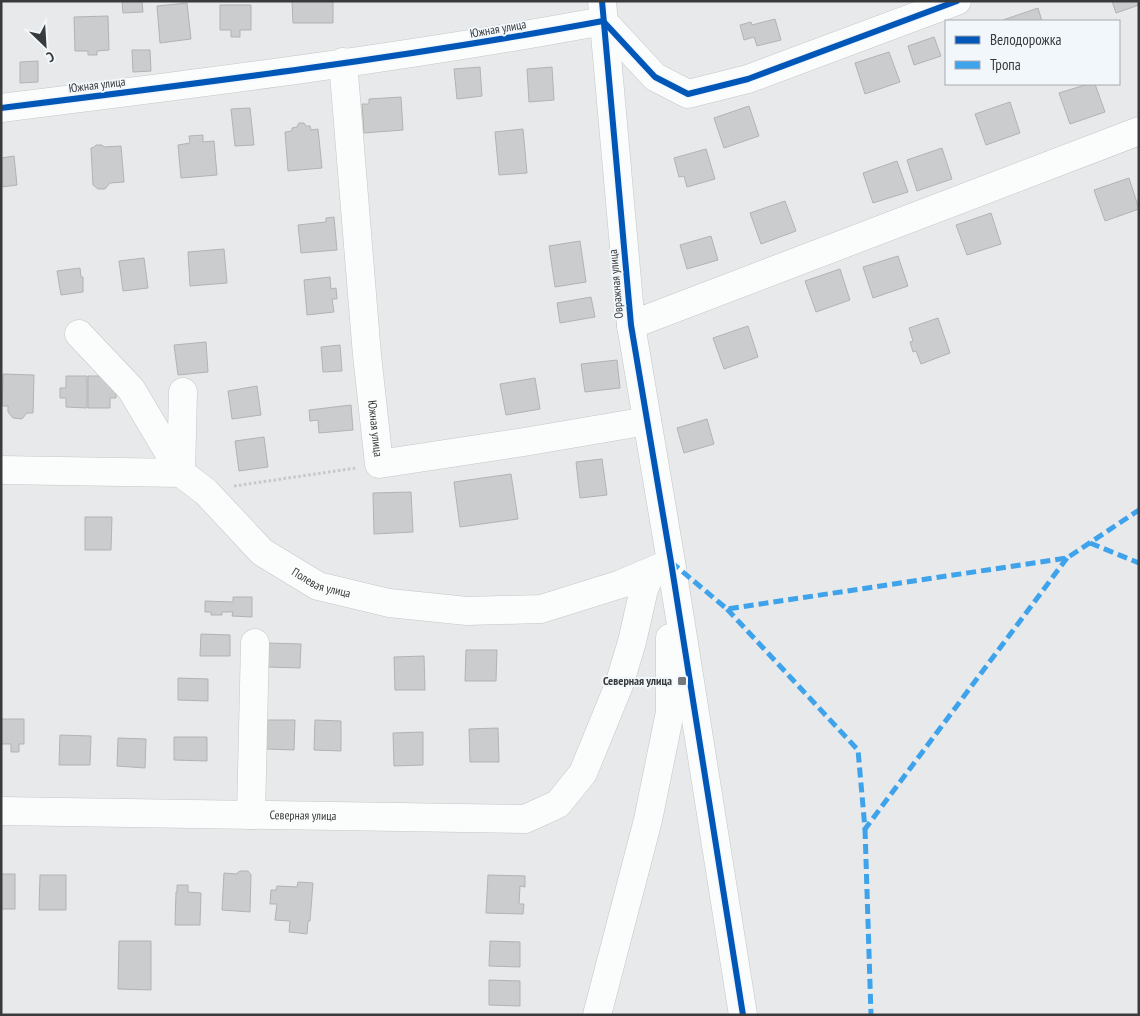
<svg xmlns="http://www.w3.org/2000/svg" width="1140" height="1016" font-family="'PT Sans Narrow',sans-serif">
<rect width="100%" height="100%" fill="#e7e9eb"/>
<!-- building -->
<g fill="#caccce" stroke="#b1b3b4">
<polygon points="122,1 142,1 143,12 123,13"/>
<polygon points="292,1 333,1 333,23 293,23"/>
<polygon points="1112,1 1139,1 1139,5 1116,13"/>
<polygon points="187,3 191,39 160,43 157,6"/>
<polygon points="220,5 251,5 251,30 240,30 240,37 231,37 231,30 220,30"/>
<polygon points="1038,8 1042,21 1004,21 1003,20"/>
<polygon points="108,16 109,50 97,51 97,55 88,55 88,51 75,51 74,17"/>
<polygon points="775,19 781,40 757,46 754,37 744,40 740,25 751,22 752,25"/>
<polygon points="934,37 941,56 914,65 908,46"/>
<polygon points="132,50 150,50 151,71 133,72"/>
<polygon points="889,52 900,82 865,94 855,63"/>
<polygon points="38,61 38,82 20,83 20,62"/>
<polygon points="480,67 482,96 457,99 454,69"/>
<polygon points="552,67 554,100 529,102 527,69"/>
<polygon points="1088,84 1095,84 1105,112 1070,124 1059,93"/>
<polygon points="401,97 403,130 364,133 362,104 369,104 369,99"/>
<polygon points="1010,102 1020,133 986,145 975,114"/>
<polygon points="749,106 759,136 724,148 714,118"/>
<polygon points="250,108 254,145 235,146 231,109"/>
<polygon points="299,123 304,123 306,126 310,126 311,130 318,129 322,168 288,171 285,132 292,131 292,128 297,127"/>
<polygon points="523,129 527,173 499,175 495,132"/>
<polygon points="203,135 203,142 214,141 217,175 181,178 178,145 190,143 189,136"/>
<polygon points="96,145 102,145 104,147 121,146 124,182 110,183 105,189 98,189 93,185 91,148 94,147"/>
<polygon points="942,148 952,179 917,191 907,160"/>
<polygon points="706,149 715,179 687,187 684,176 679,177 674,158"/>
<polygon points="14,156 17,185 1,187 1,158"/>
<polygon points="897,161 908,192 873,203 863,173"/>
<polygon points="1129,178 1139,209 1105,221 1094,190"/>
<polygon points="785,201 796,231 761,244 750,213"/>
<polygon points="991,213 1001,244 967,255 956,225"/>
<polygon points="334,217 337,250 301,253 298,225 326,222 326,218"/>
<polygon points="711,236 718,260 687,269 680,245"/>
<polygon points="580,241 586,282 555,287 549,246"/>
<polygon points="224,249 227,283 190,286 188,252"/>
<polygon points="898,256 908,286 873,298 863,267"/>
<polygon points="144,258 148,288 123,291 119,261"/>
<polygon points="80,268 81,277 83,277 83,292 61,295 57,271"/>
<polygon points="840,269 850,300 816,312 805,281"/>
<polygon points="330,277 331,289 336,288 337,299 332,299 334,312 307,315 304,280"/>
<polygon points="591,297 595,317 560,323 557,303"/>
<polygon points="938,318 950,353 921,364 916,351 913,352 910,342 913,341 909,328"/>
<polygon points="748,326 758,357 724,369 713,338"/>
<polygon points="206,342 208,372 178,375 174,345"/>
<polygon points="340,345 342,371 323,372 321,347"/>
<polygon points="617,360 620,388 585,392 581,364"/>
<polygon points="3,374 34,375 33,413 27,413 22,419 13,418 8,412 8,406 2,406"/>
<polygon points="66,376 87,376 87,408 66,407 66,398 60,398 60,388 66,388"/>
<polygon points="88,376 110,376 110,388 116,388 116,398 110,398 110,408 88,408"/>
<polygon points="535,378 540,409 506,415 500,384"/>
<polygon points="257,386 261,415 232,419 228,391"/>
<polygon points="351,405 353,430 319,433 318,420 310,421 309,410"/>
<polygon points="707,419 714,444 684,453 677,428"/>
<polygon points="264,437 268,467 239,471 235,441"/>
<polygon points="602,459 607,495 580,498 576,462"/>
<polygon points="511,474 518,519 460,527 454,482"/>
<polygon points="411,492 413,532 374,534 373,493"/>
<polygon points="85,517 112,517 111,550 85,550"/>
<polygon points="233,597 252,597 252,617 232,616 233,612 222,612 222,615 211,615 211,612 205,612 205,601 233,602"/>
<polygon points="201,634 230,635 230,656 200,656"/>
<polygon points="268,643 301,644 300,668 268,667"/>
<polygon points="466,650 497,650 496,681 465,681"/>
<polygon points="424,656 425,690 395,690 394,657"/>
<polygon points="178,678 208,679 208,701 178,700"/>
<polygon points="1,719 24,719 24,744 19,744 19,752 11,752 11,744 1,744"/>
<polygon points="267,720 295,720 294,750 266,749"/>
<polygon points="315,720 341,721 341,751 314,750"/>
<polygon points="498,728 499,762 470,762 469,729"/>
<polygon points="423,732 423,765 394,766 393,733"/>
<polygon points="60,735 91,736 90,765 59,765"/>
<polygon points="174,737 207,737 207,761 174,760"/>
<polygon points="118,738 146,739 145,768 117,766"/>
<polygon points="240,871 248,871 251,875 250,912 222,910 224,873 236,874"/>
<rect x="1" y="874" width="14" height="35"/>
<polygon points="40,875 66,875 66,910 39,910"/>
<polygon points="488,875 525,876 525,887 520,886 519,904 524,904 523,914 486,913"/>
<polygon points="298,882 313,883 310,921 308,921 307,934 289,932 290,921 275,920 277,904 270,904 271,890 276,890 277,886 297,887"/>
<polygon points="177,885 188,885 188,892 201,893 200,925 175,925 176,892 177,892"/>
<polygon points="119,941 151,941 151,990 118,989"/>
<polygon points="490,941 520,942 520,967 489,966"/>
<polygon points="489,980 520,981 520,1006 489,1005"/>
</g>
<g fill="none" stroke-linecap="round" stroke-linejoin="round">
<!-- minor casing -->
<g stroke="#c5c6c8" stroke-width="29">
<g id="minor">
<polyline points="602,1 631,325 671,562 743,1015"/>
<path id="s1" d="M343,62L367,355L379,464L524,442L647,421"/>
<path d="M1,108C202,83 404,58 603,21L655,77L688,94L748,79L957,1"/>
<polyline points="631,325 1139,131"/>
<polyline points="79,334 131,389 181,473"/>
<path id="s2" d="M1,470L181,473L206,492L262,552L318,586L389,603L467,611L541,609L621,584L661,567"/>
<polyline points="181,473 183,392"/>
<path id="s3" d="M1,811L525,819L558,804L583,773L619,685L632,642L644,589L652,571"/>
<polyline points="251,815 255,643"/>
<polyline points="597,1015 648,820 670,712 670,638"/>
</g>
</g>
<!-- path -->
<polyline stroke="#c7c8c8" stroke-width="3" stroke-dasharray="2.5 2.5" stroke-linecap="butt" points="234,486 356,468"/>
<!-- minor -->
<use href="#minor" stroke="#fbfcfc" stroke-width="28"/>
<!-- quiet -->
<g stroke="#3fa3ec" stroke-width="5" stroke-dasharray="10 5" stroke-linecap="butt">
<polyline points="1090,543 1139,563"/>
<polyline points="671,562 727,609 1067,558 1139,510"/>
<polyline points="727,609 858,750 865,829 1067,558"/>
<polyline points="865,829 871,1015"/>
</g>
<!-- cycleway casing -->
<g stroke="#f2f7fb" stroke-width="9">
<g id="cycleway">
<polyline points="602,1 631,325 671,562 743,1015"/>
<path d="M1,108C202,83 404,58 603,21L655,77L688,94L748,79L957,1"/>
</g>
</g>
<!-- cycleway -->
<use href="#cycleway" stroke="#0057b8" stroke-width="6"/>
</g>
<!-- markers -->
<rect fill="#757779" stroke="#f2f7fb" stroke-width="2" x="677" y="676" width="10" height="10" rx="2.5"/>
<g text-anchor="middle" stroke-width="4" stroke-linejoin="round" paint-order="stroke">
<!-- street labels -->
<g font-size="12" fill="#383a3c" stroke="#f2f7fb">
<text transform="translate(498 29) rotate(-10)" y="4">Южная улица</text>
<text transform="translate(97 85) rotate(-7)" y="4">Южная улица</text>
<text transform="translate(616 284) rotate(-95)" y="4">Овражная улица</text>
<text dy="4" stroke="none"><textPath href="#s1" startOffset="368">Южная улица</textPath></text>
<text dy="4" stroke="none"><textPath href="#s2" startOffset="361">Полевая улица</textPath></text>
<text dy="4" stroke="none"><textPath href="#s3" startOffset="302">Северная улица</textPath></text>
</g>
<!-- poi labels -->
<g font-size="12" font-weight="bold" fill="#383a3c" stroke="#f2f7fb" text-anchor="end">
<text x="672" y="685">Северная улица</text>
</g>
</g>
<!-- border -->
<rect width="1140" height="1016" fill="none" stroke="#383a3c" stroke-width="5"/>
<!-- legend -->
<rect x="945" y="20" width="175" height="65" fill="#f2f7fb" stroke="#a8abaf"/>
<rect x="955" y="36" width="25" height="8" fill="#0057b8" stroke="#a8abaf"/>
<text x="990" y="45" font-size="15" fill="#383a3c">Велодорожка</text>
<rect x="955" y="61" width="25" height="8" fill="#3fa3ec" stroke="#a8abaf"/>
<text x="990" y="70" font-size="15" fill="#383a3c">Тропа</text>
<!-- north arrow -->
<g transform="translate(45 45) rotate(155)" stroke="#f2f7fb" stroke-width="4" paint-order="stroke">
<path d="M0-4L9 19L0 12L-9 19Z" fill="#383a3c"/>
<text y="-8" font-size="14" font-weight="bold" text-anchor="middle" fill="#383a3c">С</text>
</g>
</svg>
